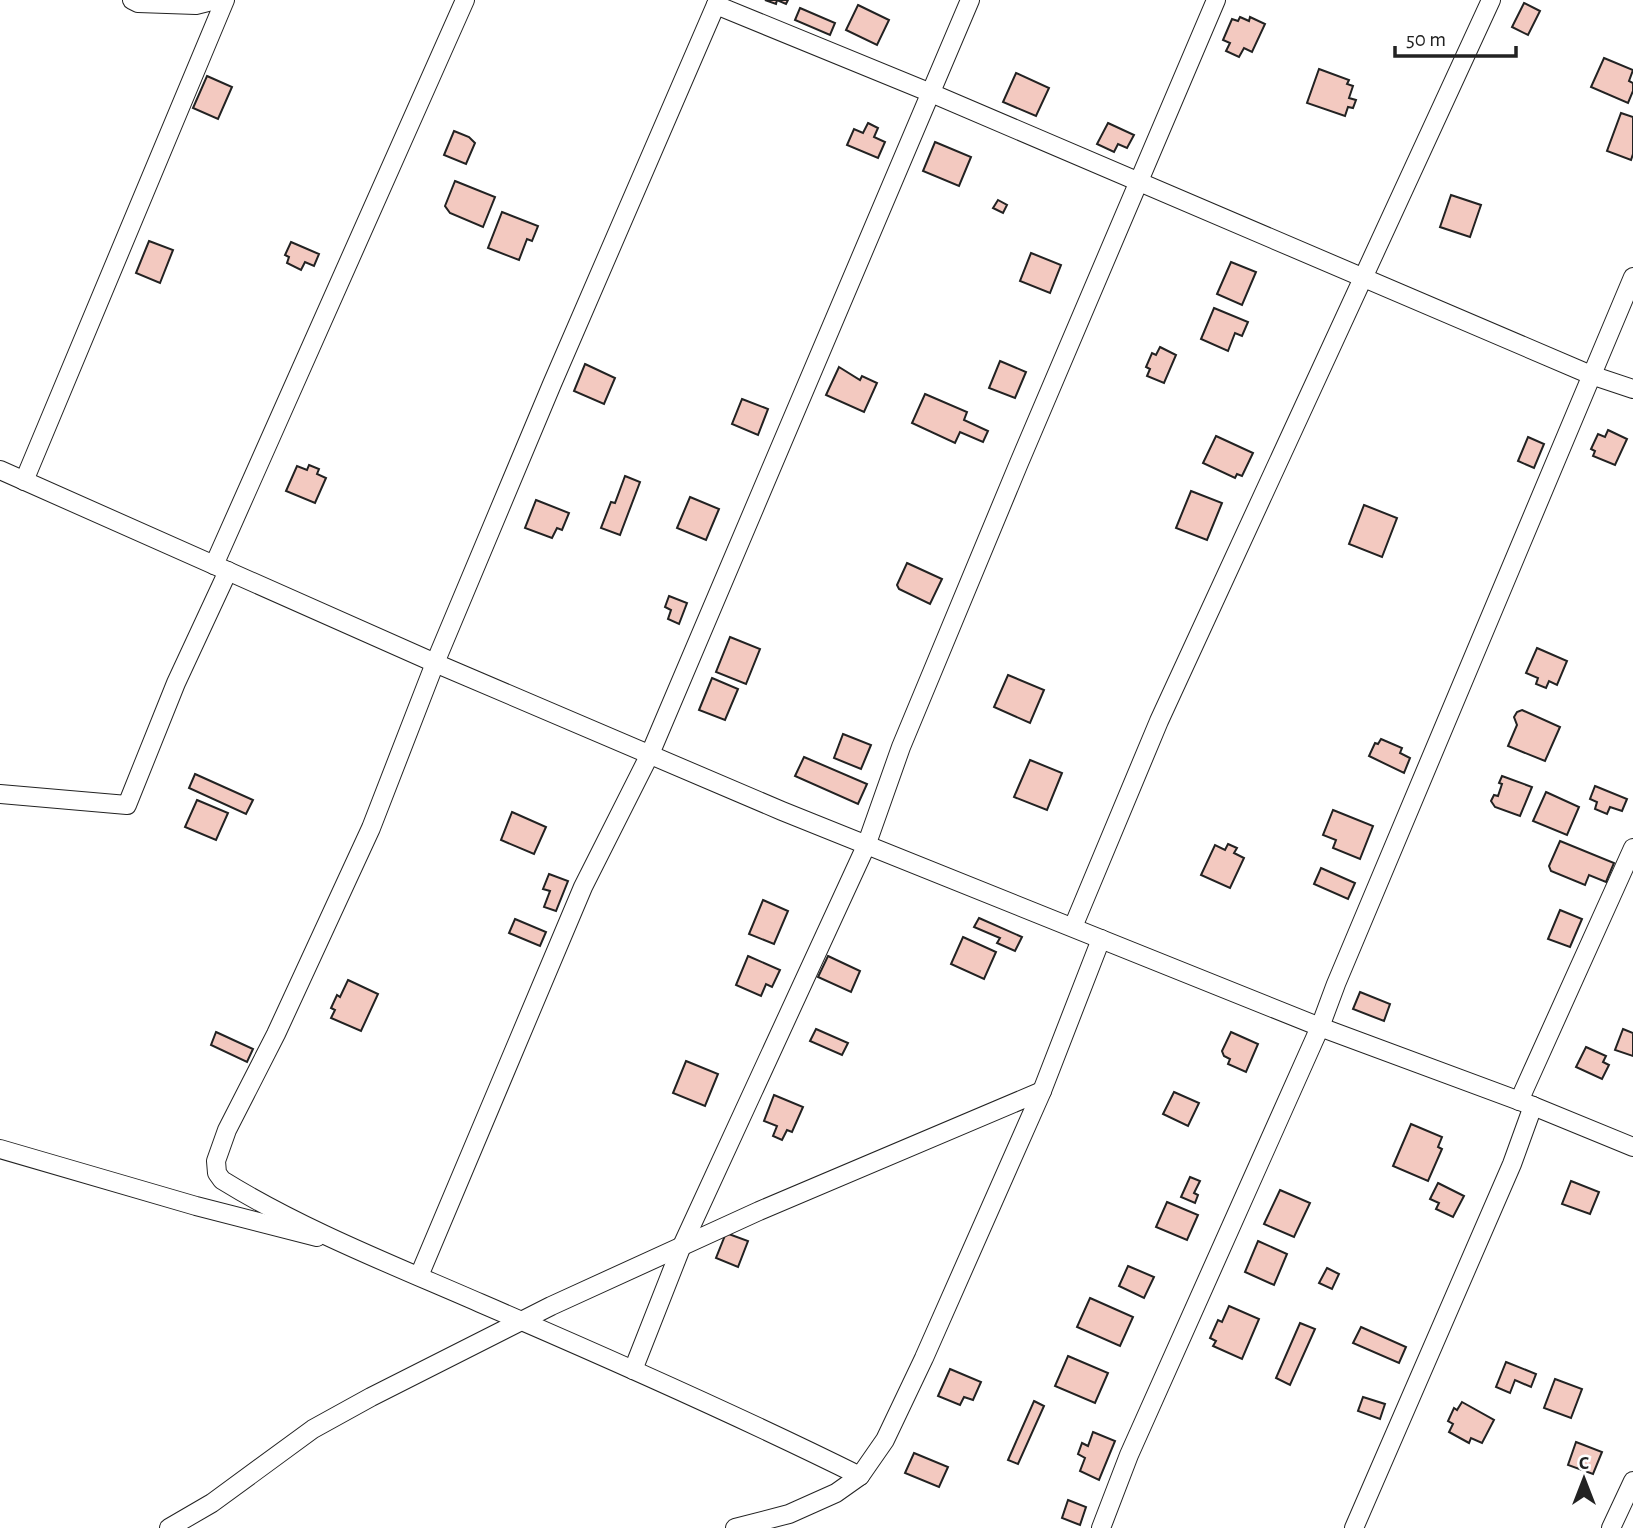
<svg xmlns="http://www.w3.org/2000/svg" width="1633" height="1528" font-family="'Alegreya Sans',sans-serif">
<rect width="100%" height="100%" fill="#fff"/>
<!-- building -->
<g fill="#f3c9c0" stroke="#222" stroke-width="2">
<polygon points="765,0 788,0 786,4 777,0 776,4"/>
<polygon points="1524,3 1540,11 1528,35 1512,27"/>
<polygon points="858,5 889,20 877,45 846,30"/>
<polygon points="800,8 835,23 830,35 795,20"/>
<polygon points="1240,17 1249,21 1250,17 1265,24 1252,52 1244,48 1239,57 1226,51 1230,43 1223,40 1232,19 1238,21"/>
<polygon points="1604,58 1633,70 1629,81 1633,83 1633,91 1628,103 1591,87"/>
<polygon points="1319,69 1349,80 1347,84 1353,86 1349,98 1356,100 1353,108 1348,107 1345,116 1307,103"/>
<polygon points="1016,73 1049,88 1036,116 1003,102"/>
<polygon points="207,76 232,87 218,119 193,108"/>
<polygon points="1621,113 1633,117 1633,154 1631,160 1607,151"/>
<polygon points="868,123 878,128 874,137 885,142 878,158 847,145 854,129 863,133"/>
<polygon points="1108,123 1134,135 1127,148 1118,144 1114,152 1097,144"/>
<polygon points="454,131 469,137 475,143 466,164 444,155"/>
<polygon points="935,142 971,157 959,186 923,171"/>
<polygon points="455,181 495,197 483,227 450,213 445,206"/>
<polygon points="1451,195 1481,205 1470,237 1440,227"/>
<polygon points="998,200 1007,205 1003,213 993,208"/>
<polygon points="502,212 538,226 532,241 527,239 519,260 488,248"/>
<polygon points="149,241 173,250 160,283 136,273"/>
<polygon points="291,242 319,254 314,266 305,262 301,270 287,263 289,257 285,255"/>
<polygon points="1031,253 1061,265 1050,293 1020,281"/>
<polygon points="1231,262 1256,272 1242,305 1217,294"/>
<polygon points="1214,308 1248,322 1242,336 1235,333 1228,351 1201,339"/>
<polygon points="1160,347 1176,355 1164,383 1147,376 1150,369 1146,367 1152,353 1156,355"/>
<polygon points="1000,361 1026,372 1015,398 989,388"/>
<polygon points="585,364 615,378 604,404 574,391"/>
<polygon points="839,367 860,380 862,376 877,383 864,412 826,395"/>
<polygon points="925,394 967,412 964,420 988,431 983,442 960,432 955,443 912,423"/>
<polygon points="742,399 768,409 758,435 732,424"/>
<polygon points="1608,430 1627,439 1615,465 1593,456 1595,451 1591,449 1598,434 1605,437"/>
<polygon points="1216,436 1253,453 1242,476 1237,474 1235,478 1203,463"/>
<polygon points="1528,437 1544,444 1534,468 1518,461"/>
<polygon points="309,465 319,469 317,474 326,478 315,503 286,491 297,466 307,470"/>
<polygon points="625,476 640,482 620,535 601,528 611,502 615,503"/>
<polygon points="1191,491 1222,503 1207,540 1176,528"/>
<polygon points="690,497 719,509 706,540 677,528"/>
<polygon points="536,500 569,513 562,530 557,528 552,538 525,528"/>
<polygon points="1364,505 1397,518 1382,557 1349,544"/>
<polygon points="907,563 942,579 930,604 899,589 897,585"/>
<polygon points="669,596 687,603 679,624 668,619 671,610 665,607"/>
<polygon points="730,637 760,649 746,684 716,672"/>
<polygon points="1537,648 1567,661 1557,685 1549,681 1546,688 1536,684 1538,678 1526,673"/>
<polygon points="1008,675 1044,690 1030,723 994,707"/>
<polygon points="712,678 738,689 725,720 699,710"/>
<polygon points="1522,710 1560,727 1545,761 1508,746 1517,725 1514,717 1517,712"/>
<polygon points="843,734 871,745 861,769 834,758"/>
<polygon points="1381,739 1402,748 1400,753 1410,758 1404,773 1369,756 1375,743 1378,744"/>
<polygon points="804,757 867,784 858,804 795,776"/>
<polygon points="1030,760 1062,773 1047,810 1014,797"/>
<polygon points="195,774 253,800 246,814 189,788"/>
<polygon points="1502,776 1532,787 1520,816 1495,807 1491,801 1494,795 1498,796 1502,784 1499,783"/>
<polygon points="1595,786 1627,799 1622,811 1610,807 1607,814 1595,809 1597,802 1590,799"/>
<polygon points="1546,792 1579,807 1567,835 1533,821"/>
<polygon points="197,800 228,813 216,840 185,827"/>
<polygon points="1333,810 1373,826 1360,859 1333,848 1336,840 1323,835"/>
<polygon points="512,812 546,827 534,854 501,840"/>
<polygon points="1560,841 1614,863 1606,882 1589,875 1585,885 1551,871 1549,866"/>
<polygon points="1228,844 1237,848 1234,853 1244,858 1230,888 1201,875 1215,845 1225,850"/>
<polygon points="1321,868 1355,883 1348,899 1314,884"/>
<polygon points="549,874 568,881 556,911 544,907 550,891 543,889"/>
<polygon points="763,900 788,911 774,944 749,934"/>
<polygon points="1560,910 1582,919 1570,947 1548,939"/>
<polygon points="979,918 1022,937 1015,951 997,943 1000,938 974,927"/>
<polygon points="515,919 546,932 540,946 509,933"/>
<polygon points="963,937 996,952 984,979 951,964"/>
<polygon points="748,956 780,970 772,987 766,984 761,996 736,985"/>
<polygon points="828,956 860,971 851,992 818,977"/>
<polygon points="348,980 378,994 361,1031 331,1018 335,1010 331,1008 337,995 340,997"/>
<polygon points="1360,992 1390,1004 1384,1021 1353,1009"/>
<polygon points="816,1029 848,1043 842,1055 810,1041"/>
<polygon points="1623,1029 1633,1033 1633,1056 1615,1050"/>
<polygon points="216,1032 253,1049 247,1062 211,1045"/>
<polygon points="1231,1032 1258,1044 1246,1072 1228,1064 1230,1059 1224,1056 1222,1051"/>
<polygon points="1586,1047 1606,1056 1603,1062 1609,1065 1602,1079 1576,1067"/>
<polygon points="686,1061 718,1074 705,1106 673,1093"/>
<polygon points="1174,1092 1199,1103 1188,1126 1163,1114"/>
<polygon points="774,1095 803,1107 792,1132 787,1130 782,1140 773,1136 777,1126 764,1121"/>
<polygon points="1411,1124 1442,1137 1438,1147 1442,1149 1428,1181 1393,1166"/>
<polygon points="1190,1177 1200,1181 1194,1193 1198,1195 1195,1203 1181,1197"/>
<polygon points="1571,1181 1599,1192 1590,1214 1562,1204"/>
<polygon points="1438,1183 1464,1196 1453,1217 1436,1209 1439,1203 1430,1199"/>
<polygon points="1280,1190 1310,1203 1294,1237 1264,1224"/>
<polygon points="1167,1202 1198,1215 1187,1240 1156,1227"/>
<polygon points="726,1233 748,1241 738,1267 716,1258"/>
<polygon points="1258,1241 1287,1254 1274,1285 1245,1272"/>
<polygon points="1128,1266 1154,1277 1144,1298 1119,1286"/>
<polygon points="1327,1268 1339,1274 1332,1289 1319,1283"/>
<polygon points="1090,1298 1133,1317 1120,1346 1077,1327"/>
<polygon points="1229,1306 1259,1319 1242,1359 1213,1346 1216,1341 1210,1338 1218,1320 1222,1322"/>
<polygon points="1300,1323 1315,1329 1290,1385 1276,1378"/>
<polygon points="1361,1327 1406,1347 1399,1363 1353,1343"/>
<polygon points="1068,1356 1108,1373 1095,1403 1055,1386"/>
<polygon points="1506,1362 1536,1374 1531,1387 1515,1380 1510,1393 1496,1387"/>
<polygon points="950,1369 981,1382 973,1400 964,1397 960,1405 938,1396"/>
<polygon points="1555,1379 1582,1389 1571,1418 1544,1408"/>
<polygon points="1363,1397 1385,1404 1380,1419 1358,1411"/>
<polygon points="1034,1401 1044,1406 1018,1464 1008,1460"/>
<polygon points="1462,1402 1494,1420 1482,1443 1471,1438 1469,1443 1449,1432 1453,1424 1448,1421 1454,1408 1457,1410"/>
<polygon points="1093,1432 1115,1441 1099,1480 1080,1471 1085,1458 1078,1454 1082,1443 1088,1446"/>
<polygon points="1576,1442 1602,1452 1593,1474 1568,1465"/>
<polygon points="914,1453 948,1467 939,1487 905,1473"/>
<polygon points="1068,1500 1086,1507 1080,1525 1062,1518"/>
</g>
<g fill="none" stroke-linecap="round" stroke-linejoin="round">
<!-- minor casing -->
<g stroke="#222" stroke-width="20">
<g id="minor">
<polyline points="132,0 138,3 196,5 216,0"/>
<path d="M718,0L552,384L435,663L371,828L276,1034L227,1130L216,1161L217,1173L222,1180C303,1230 393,1265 480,1303C608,1358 735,1414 860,1476"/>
<polyline points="716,5 931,93 1591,375 1633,389"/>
<polyline points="0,470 435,663 782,811 1320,1027 1533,1106 1633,1147"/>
<polyline points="24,481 225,0"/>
<polyline points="214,565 465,0"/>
<polyline points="0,794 127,805 176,683 228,571"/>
<polyline points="1073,927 1159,721 1491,0"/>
<polyline points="1519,1101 1633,848"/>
<polyline points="0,1149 196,1206 317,1237"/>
<polyline points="419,1276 583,887 650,754 970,0"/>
<polyline points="633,1370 681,1248 866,846 901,747 1019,463 1216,0"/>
<polyline points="169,1528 212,1503 313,1429 371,1397 551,1306 759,1211 1042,1091"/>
<polyline points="735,1528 789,1514 836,1493 860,1476 885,1440 924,1358 1042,1091 1101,939"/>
<polyline points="1101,1528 1129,1455 1320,1027 1336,984 1633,277"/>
<polyline points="1354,1528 1512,1164 1533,1106"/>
<polyline points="1611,1528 1633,1481"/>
</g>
</g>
<!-- minor -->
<use href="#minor" stroke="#fff" stroke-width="18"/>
</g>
<!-- north arrow -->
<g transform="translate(1584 1479)" stroke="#ffffff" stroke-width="5" paint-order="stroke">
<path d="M0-5L12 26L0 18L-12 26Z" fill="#222222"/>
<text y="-10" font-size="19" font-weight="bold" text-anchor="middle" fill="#222222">С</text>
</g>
<!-- scale -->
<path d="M1395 46v10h121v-10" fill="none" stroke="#222222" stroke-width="3.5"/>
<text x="1406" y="46" font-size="21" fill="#222222" stroke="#ffffff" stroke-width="5" paint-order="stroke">50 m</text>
</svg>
